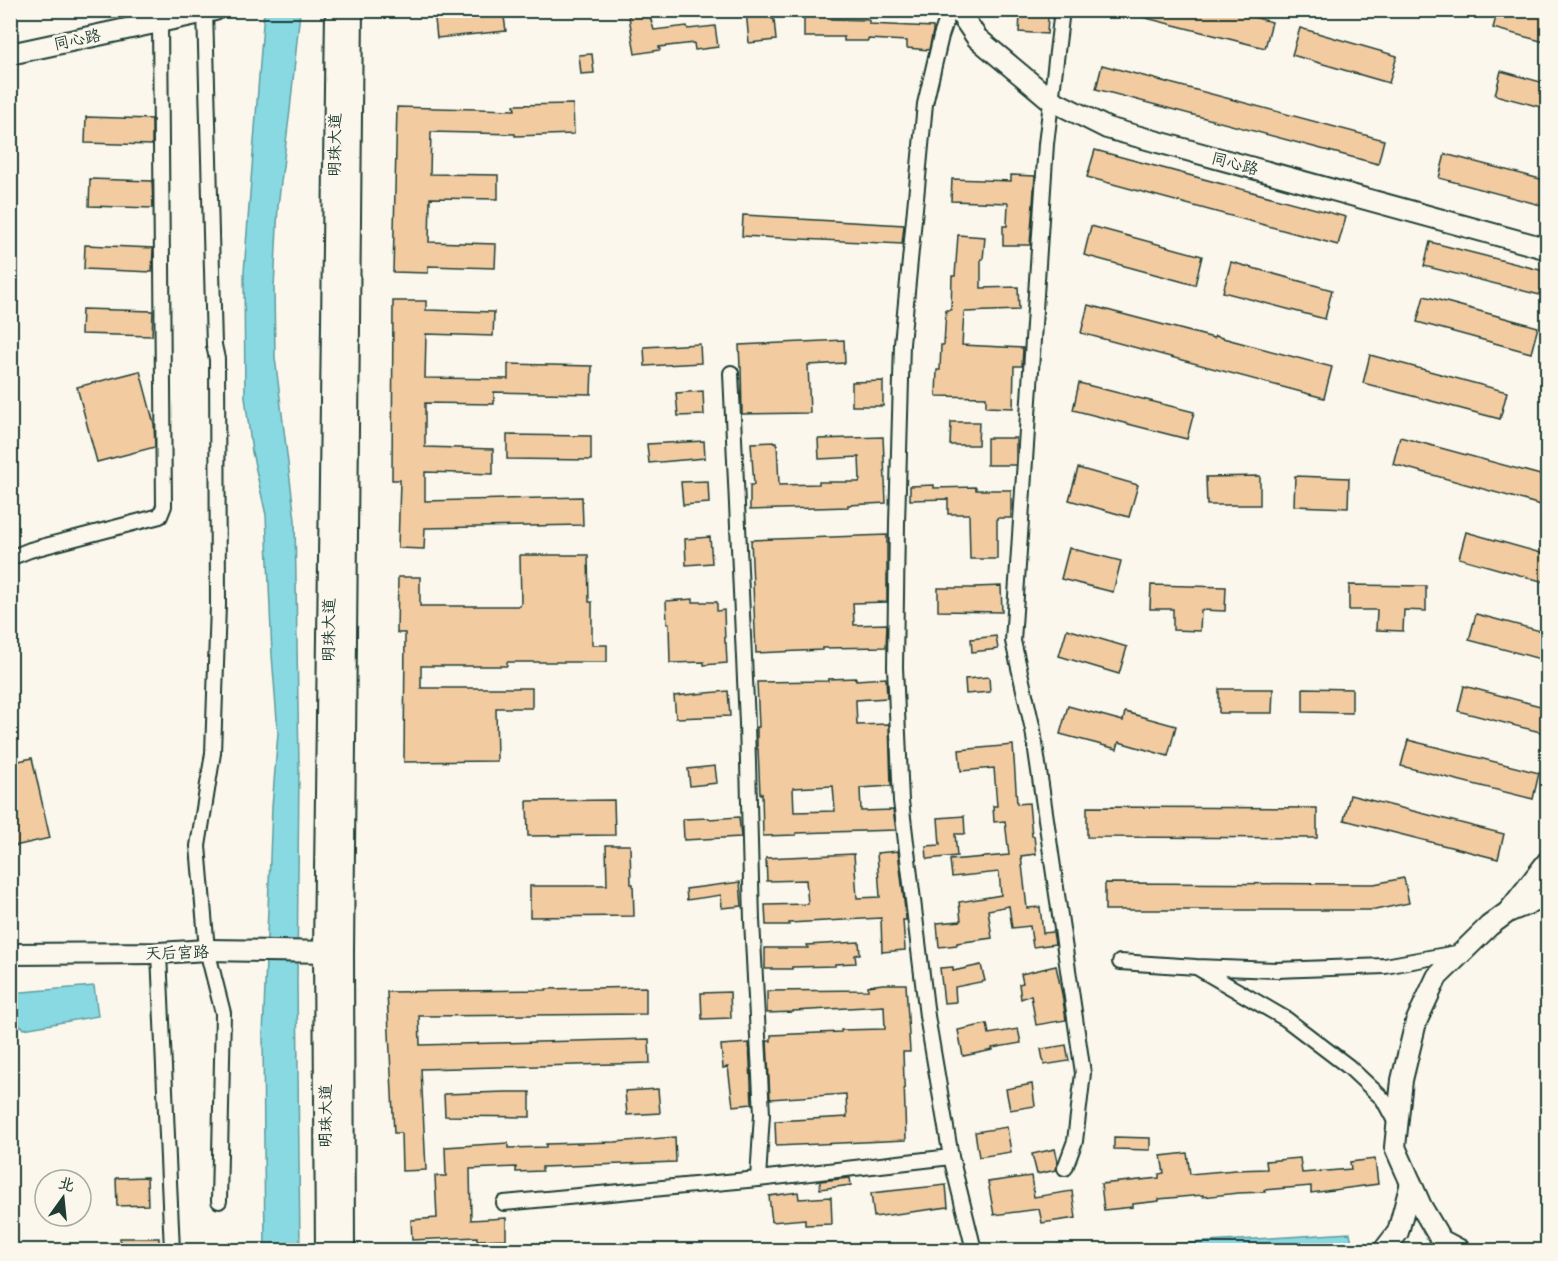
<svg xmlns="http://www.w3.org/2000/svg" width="1558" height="1261" font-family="'Shantell Sans','LXGW WenKai TC',sans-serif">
<rect width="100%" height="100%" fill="#fbf7ec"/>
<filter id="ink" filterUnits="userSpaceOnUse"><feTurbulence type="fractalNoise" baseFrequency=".0167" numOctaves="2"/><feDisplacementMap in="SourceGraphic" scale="12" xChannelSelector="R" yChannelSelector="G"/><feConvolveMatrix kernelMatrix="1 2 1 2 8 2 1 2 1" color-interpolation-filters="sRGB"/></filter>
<g filter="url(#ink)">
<!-- water -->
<g fill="#89d9e3" stroke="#5f9b9d" stroke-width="1.5">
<polygon points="264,11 300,11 290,110 278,206 274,288 275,357 295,520 299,767 297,983 300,1250 265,1250 263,1037 272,807 278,733 272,655 266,515 252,452 245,397 244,272"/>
<polygon points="94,986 98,1016 24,1029 22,1026 11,1027 11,993"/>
<polygon points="1350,1233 1352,1243 1220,1250 1079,1250"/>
</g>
<!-- building -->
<g fill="#f2cba1" stroke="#1f3d34" stroke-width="1.5" fill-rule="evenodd">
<polygon points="434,10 503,10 506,31 437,38"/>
<polygon points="628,10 648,10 654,30 687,26 688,29 715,26 718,47 695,50 694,43 659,47 660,50 635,54"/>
<polygon points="746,10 772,10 772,19 774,19 776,40 749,43"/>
<polygon points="1135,10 1227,10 1272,22 1265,48 1134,15"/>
<polygon points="1498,10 1529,10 1548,16 1548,43 1493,28"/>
<polygon points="804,15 828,15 828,19 869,20 869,24 933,27 933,31 929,50 907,48 907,41 868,39 868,41 844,41 844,37 804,37"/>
<polygon points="1020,15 1048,17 1047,34 1019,32"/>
<polygon points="1300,28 1397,56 1389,83 1292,55"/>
<polygon points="592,54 594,73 581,74 579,55"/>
<polygon points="1102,65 1384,140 1378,164 1096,89"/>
<polygon points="1501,71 1548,84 1548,109 1495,95"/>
<polygon points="573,104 574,134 515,136 515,134 431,132 430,174 498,175 498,199 430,198 429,242 496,244 495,268 428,266 428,273 393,272 397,107 515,110 514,105"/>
<polygon points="86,117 152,119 152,145 85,143"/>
<polygon points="1095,150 1346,217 1338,245 1087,177"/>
<polygon points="1445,154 1548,181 1548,207 1439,178"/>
<polygon points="1011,175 1035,176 1030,245 1003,245 1003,226 1007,226 1008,203 951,201 952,179 1011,181"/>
<polygon points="90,179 152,181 153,208 89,206"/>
<polygon points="743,215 799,218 799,219 904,225 902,244 742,236"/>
<polygon points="1091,226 1202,256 1195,285 1084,255"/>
<polygon points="958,235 985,237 983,259 981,259 981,288 1018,287 1019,310 964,312 962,345 1023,348 1022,366 1014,366 1013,408 986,407 986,397 936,396 937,370 940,370 941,345 944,345 946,310 951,310 952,276 955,276"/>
<polygon points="1430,242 1548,272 1548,297 1424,266"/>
<polygon points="85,245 153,248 152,272 84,269"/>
<polygon points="1231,262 1332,290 1325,319 1223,292"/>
<polygon points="1424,296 1538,327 1531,353 1417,322"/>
<polygon points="393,301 426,301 426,310 494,312 493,336 426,334 425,378 508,379 508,364 592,366 591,394 494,392 494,404 425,403 425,447 493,449 493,474 425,472 425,501 582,497 583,525 425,528 424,549 398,548 400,480 392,480"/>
<polygon points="1088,305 1214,338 1215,336 1332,367 1324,398 1081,333"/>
<polygon points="82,309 153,311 152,336 81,334"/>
<polygon points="844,340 845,363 808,365 810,413 742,414 741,367 740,367 739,345"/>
<polygon points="700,344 701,363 645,366 644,347"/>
<polygon points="1370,355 1507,392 1500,419 1363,383"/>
<polygon points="140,371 154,424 155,447 97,462 77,387"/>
<polygon points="883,381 883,406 852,406 852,382"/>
<polygon points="1079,383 1194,412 1187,439 1073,410"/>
<polygon points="703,391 704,415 678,416 676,393"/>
<polygon points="951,422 979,422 978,445 950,445"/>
<polygon points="507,435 591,436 591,460 507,459"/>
<polygon points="883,437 886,503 848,505 848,507 750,510 750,485 754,485 751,443 777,442 779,485 819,484 819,482 859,482 860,480 859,457 819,459 818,439"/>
<polygon points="1400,437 1548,477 1548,507 1393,464"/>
<rect x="987" y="438" width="29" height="27"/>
<polygon points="704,441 705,458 649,463 647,444"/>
<polygon points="1078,468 1138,485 1129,517 1069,500"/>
<polygon points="1260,476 1260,505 1207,505 1206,477"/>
<polygon points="1295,476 1349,478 1348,508 1294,506"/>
<polygon points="708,481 709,503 683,505 681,482"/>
<polygon points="934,485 934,488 976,487 976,490 1011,490 1011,518 997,518 997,559 970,559 969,514 948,514 948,499 910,500 910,486"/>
<polygon points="1466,532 1548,555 1548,583 1459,558"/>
<polygon points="887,535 887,602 853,603 854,625 887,624 886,647 822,648 822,650 756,653 751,540"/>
<polygon points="710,537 712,563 686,565 685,539"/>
<polygon points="1069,548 1121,561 1113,592 1061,579"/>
<polygon points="520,555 588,555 589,602 592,602 592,645 607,645 607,662 507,662 507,666 421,666 421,688 532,688 532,708 496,708 497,761 404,762 405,633 397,633 398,577 420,577 420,606 520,606 521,603"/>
<polygon points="1151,585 1226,587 1225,611 1201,610 1200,631 1173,630 1173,609 1150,609"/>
<polygon points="1349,585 1426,586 1426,611 1404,610 1403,631 1376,630 1377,610 1349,610"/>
<polygon points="1001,586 1002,612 938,611 938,588 975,588 975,587"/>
<polygon points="693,599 693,602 717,602 717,611 724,610 725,643 726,643 727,663 704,665 704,662 670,663 669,624 667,624 666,601"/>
<polygon points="1476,614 1548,633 1548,661 1469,640"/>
<polygon points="1067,629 1127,647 1119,674 1059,656"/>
<polygon points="996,636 998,649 972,652 971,639"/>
<polygon points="989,677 990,692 966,694 965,679"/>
<path d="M856,678V680L886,678L887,698L856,700V702L857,725L889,724L891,786L860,788L861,811L893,810L896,830L796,833V835L763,836L762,793L760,794L758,749H757V727H759L757,682L828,681V679ZM833,786L835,811L794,812L793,788Z"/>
<polygon points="1464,686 1548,708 1548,734 1458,711"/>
<polygon points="1303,688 1352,689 1352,713 1303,712"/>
<polygon points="1219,689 1273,689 1272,713 1219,713"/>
<polygon points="728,691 730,716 676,718 674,696"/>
<polygon points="1068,706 1123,721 1125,712 1176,726 1168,756 1119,742 1117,749 1060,734"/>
<polygon points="1408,740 1539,773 1533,799 1401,766"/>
<polygon points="1013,745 1017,804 1029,803 1032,836 1034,836 1036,854 1021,856 1027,908 1040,907 1043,933 1053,932 1055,944 1033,947 1030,926 1012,928 1009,906 988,910 992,938 957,943 957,945 939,947 937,923 961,921 959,902 1001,895 999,872 952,877 950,860 1009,855 1005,821 994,822 993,806 997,806 994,768 961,771 959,750"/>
<polygon points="32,758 50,838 10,847 10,763"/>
<polygon points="715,766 717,783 690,786 688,769"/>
<polygon points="1350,795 1504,834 1498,859 1344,820"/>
<polygon points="614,800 615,835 528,836 527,801"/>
<polygon points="1087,807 1317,808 1317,838 1087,837"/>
<polygon points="964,816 965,834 955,834 957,856 927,859 926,846 940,845 938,818"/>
<polygon points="739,817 741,837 684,840 683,819 709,818 709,819"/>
<polygon points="606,845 630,845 631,884 633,884 634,916 530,917 530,886 587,886 587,885 607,885"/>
<polygon points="898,851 906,918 906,920 903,920 905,950 882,952 881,918 789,923 789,925 766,925 765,905 808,904 806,880 767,881 766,858 854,854 857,898 880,897 877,853"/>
<polygon points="1404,878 1409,903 1375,910 1105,910 1105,883 1374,884"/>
<polygon points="740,882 742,906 722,908 721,895 687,900 686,889"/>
<polygon points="859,942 860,954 855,955 856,963 835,964 835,966 792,967 792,969 765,969 765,948 808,948 807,945"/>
<polygon points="981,965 985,981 955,987 956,1002 944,1003 940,968 953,967 953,971"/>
<polygon points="1056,966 1062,994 1066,1020 1036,1025 1031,995 1021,999 1019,984 1023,983 1021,974"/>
<polygon points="883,984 906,984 910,1052 903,1052 906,1140 776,1146 775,1121 847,1117 846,1094 770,1099 767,1041 771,1041 771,1035 841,1032 841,1030 885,1029 884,1006 793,1011 793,1012 767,1013 767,991 868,990 868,986"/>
<polygon points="646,987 646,1014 419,1016 420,1045 649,1039 650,1063 421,1069 426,1170 402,1171 401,1133 394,1133 387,992 546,990 546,989"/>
<polygon points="730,992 731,1018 702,1019 701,993"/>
<polygon points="987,1024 989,1034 1018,1029 1021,1043 992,1048 993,1050 963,1056 958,1030"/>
<polygon points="749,1043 752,1104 733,1106 728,1067 723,1068 721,1045"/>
<polygon points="1066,1045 1069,1061 1044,1065 1041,1049"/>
<polygon points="1032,1084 1035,1106 1010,1110 1006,1089"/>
<polygon points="658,1089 660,1113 627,1115 625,1091"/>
<polygon points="506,1092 530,1092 530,1117 445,1116 444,1094"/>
<polygon points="1007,1127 1011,1152 979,1157 975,1132"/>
<polygon points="675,1137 676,1162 542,1167 542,1171 516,1172 516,1167 470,1169 471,1220 506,1218 506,1239 477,1240 477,1237 412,1240 411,1220 437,1218 435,1176 446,1176 445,1147 508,1143 508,1148 546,1147 546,1144 615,1142"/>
<polygon points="1114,1137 1150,1138 1150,1150 1114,1149"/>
<polygon points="1055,1149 1058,1161 1056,1170 1037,1174 1032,1154"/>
<polygon points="1187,1153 1190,1174 1235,1170 1267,1169 1266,1161 1300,1158 1302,1173 1351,1169 1350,1162 1375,1159 1378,1184 1311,1193 1311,1186 1264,1190 1265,1192 1238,1193 1203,1197 1203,1195 1159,1199 1159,1201 1133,1204 1133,1207 1104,1210 1101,1184 1159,1178 1159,1174 1164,1173 1161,1156"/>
<polygon points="1031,1176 1034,1197 1072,1191 1076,1218 1042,1223 1039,1209 994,1215 988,1182"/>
<polygon points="147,1177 148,1205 117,1206 116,1178"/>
<polygon points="850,1178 851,1185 820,1189 820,1181"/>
<polygon points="946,1185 948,1207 874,1217 871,1193"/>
<polygon points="798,1192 799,1199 831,1197 832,1224 805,1225 805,1219 772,1222 769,1196"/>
<rect x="120" y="1238" width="39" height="13"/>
</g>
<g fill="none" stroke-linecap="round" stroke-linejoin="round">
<!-- street casing -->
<g stroke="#1f3d34" stroke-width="18">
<g id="street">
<polyline points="205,10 214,345 217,359 218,605 213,753 198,846 207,950 223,1013 219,1201"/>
<polyline points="950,10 941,36 925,104 902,344 897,523 895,667 901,801 927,1016 951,1157 974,1250"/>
<polyline points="1062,10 1046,144 1013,641 1033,730 1083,1073 1075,1141 1065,1168"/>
<polyline points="731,373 747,723 752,920 762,1114 758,1179"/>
<polyline points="10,558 30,550 160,516 164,506 160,22"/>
<polyline points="159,953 172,1250"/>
<polyline points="1120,962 1196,967 1276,970 1385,966 1462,952"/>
<polyline points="1198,968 1286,1019 1349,1067 1383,1099 1397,1125"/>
<polyline points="504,1203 758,1179 951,1157"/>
</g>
</g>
<!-- secondary casing -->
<g stroke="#1f3d34" stroke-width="24">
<g id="secondary">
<polyline points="958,10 977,38 1051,100 1107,128 1548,249"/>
<polyline points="10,54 215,10"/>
<polyline points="1509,911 1548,861"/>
<polyline points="10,954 159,953 207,950 335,952"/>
<polyline points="326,1250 324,951 336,10"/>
<polyline points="344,1250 343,952 352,10"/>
<polyline points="1384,1250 1398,1232 1411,1183"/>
<polyline points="1460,1250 1441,1240 1421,1206 1395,1147 1402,1080 1416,1022 1437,977 1489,926 1508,912 1535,901 1548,901"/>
</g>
</g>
<!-- street -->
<use href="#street" stroke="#fbf7ec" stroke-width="14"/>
<!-- secondary -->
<use href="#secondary" stroke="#fbf7ec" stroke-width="20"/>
</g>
</g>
<g text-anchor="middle" stroke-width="5" stroke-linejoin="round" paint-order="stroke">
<!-- street labels -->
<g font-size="16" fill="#1f3d34" stroke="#fbf7ec">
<text transform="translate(77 39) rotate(-12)" y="6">同心路</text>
<text transform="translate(334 145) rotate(-89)" y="6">明珠大道</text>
<text transform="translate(1235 163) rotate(15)" y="6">同心路</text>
<text transform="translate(328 630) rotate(-89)" y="6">明珠大道</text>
<text transform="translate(177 952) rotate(-2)" y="6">天后宫路</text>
<text transform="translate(325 1116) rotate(-90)" y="6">明珠大道</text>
</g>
</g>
<!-- margin -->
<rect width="1558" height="1261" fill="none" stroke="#fbf7ec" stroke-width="36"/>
<rect x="18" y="18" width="1522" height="1225" fill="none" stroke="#1f3d34" stroke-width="2" filter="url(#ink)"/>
<!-- north arrow -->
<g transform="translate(63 1198) rotate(15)"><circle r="28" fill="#fbf7ec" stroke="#a3ada2" stroke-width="1.5"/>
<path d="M0-4.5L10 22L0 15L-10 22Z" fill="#1f3d34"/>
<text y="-9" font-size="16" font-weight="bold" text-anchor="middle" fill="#1f3d34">北</text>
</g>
</svg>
